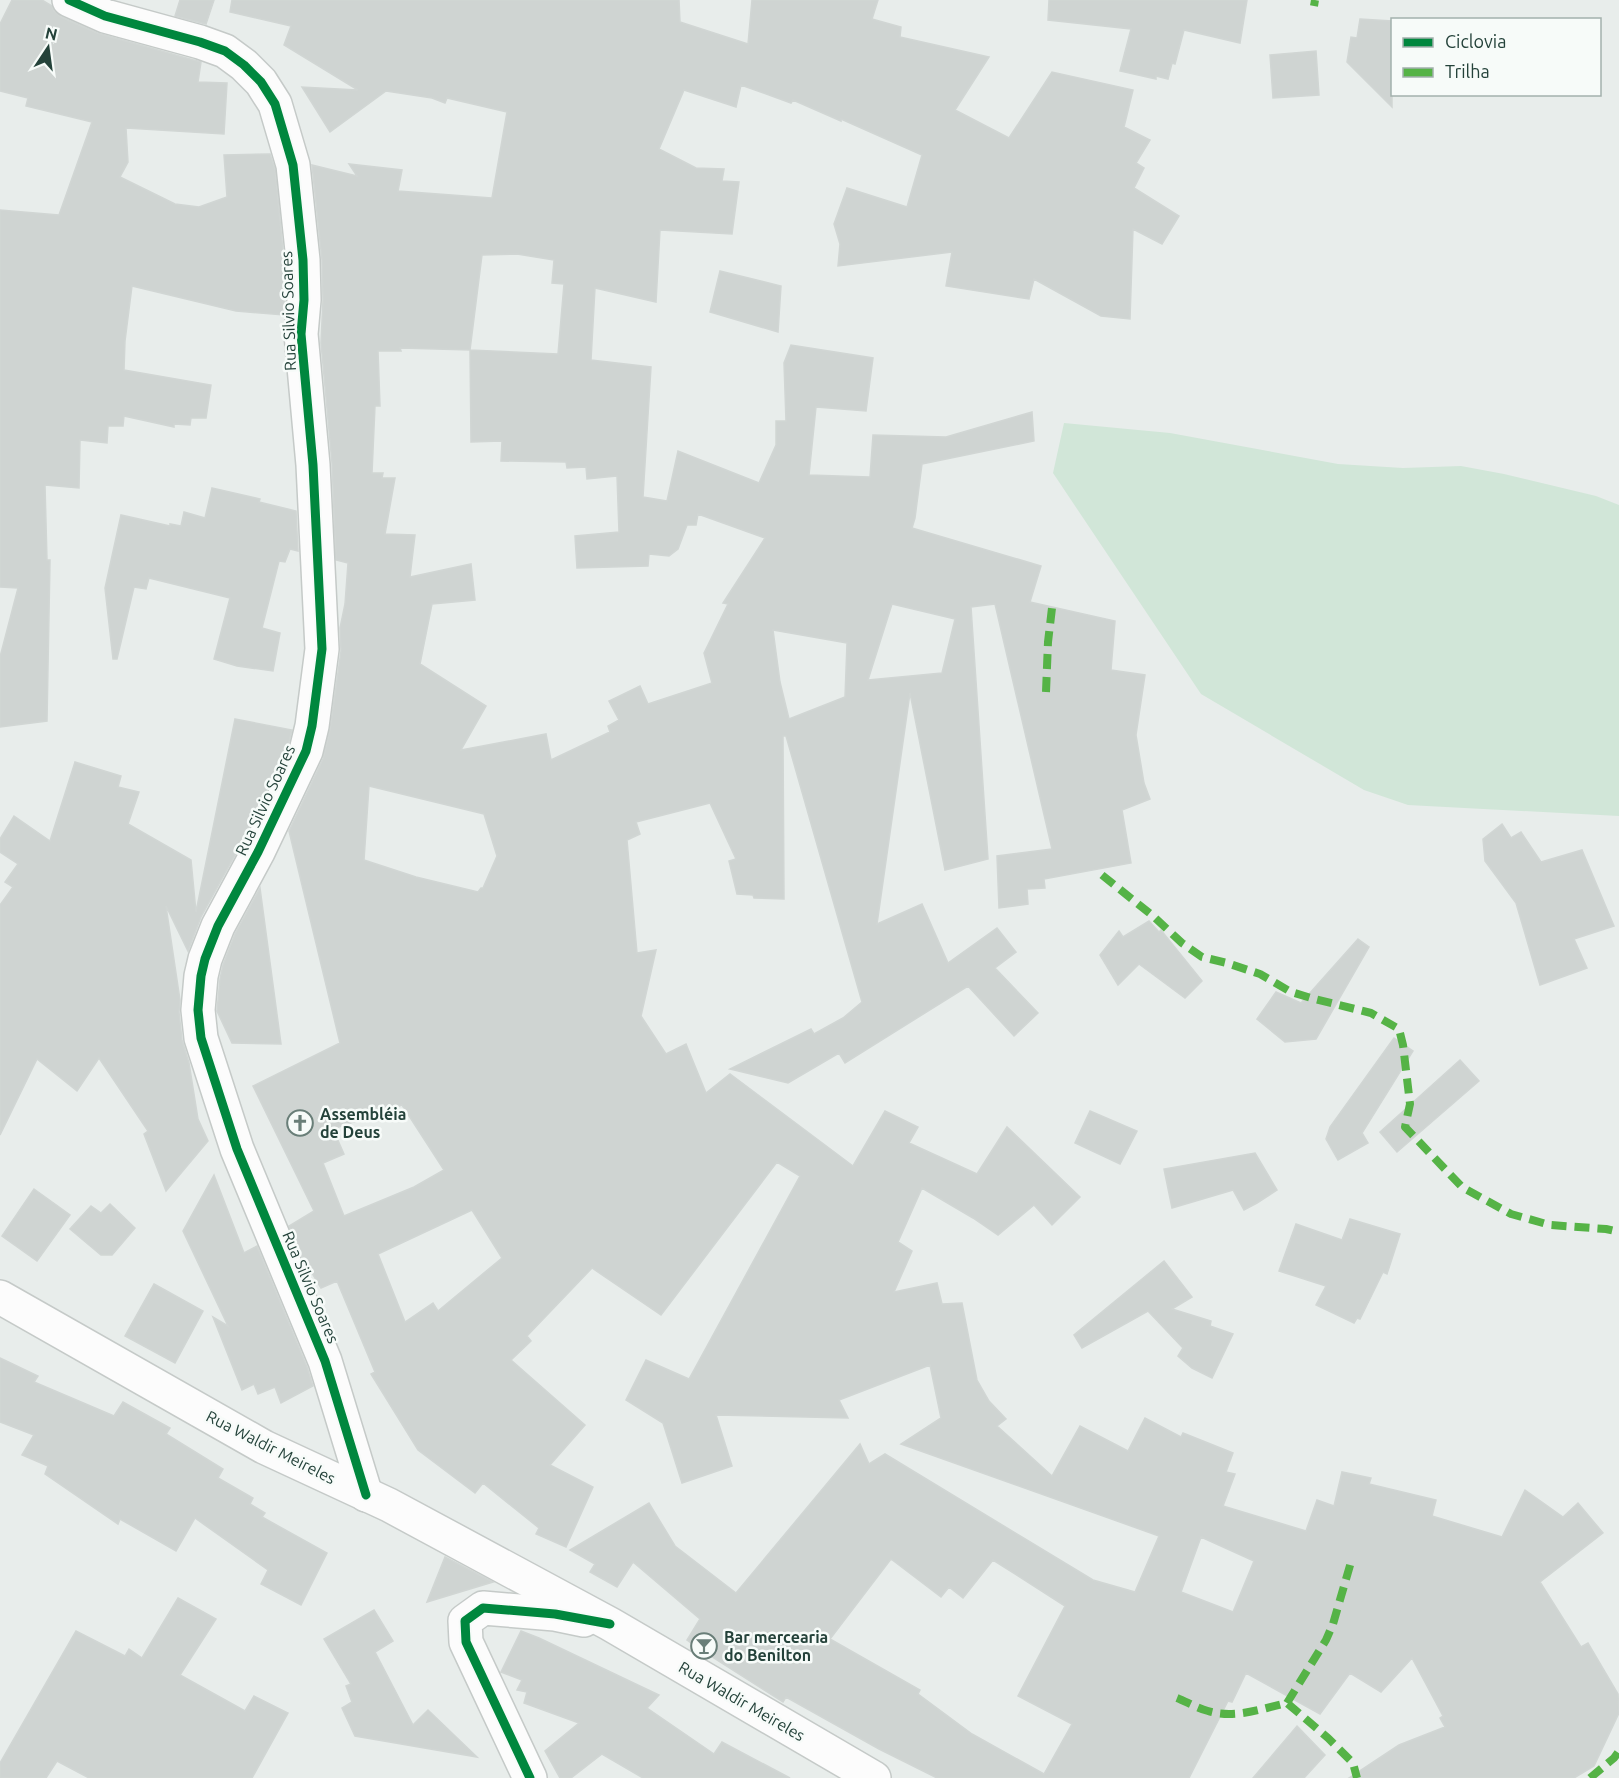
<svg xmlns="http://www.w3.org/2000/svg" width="1619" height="1778" font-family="Ubuntu,sans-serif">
<rect width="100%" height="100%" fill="#e8edeb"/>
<!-- green -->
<polygon fill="#d1e6d8" points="1064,423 1170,433 1338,464 1403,468 1461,466 1504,474 1596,496 1619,505 1619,816 1408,805 1364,790 1201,694 1053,473"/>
<!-- building -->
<g fill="#cfd4d2" stroke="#d1d6d4" stroke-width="1.5" fill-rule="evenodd">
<polygon points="12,0 42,0 52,6 54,11 61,17 97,33 201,62 198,82 227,83 224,134 126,128 128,162 120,177 175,204 199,207 227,197 224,155 270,154 275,169 284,261 285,299 284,315 236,311 132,286 125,341 124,370 211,385 206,418 191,418 190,425 174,424 174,427 124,416 123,426 108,426 107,443 80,440 79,488 45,485 47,560 50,560 47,721 0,727 0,657 18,588 0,587 0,210 59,215 92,122 26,106 28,98 0,91 0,24"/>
<polygon points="180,0 214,0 206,24 175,16"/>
<path d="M232,0H679L680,22L748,44L752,0H878L872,19L901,27L900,37L989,57L955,110L1009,138L1052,72L1133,90L1124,127L1150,140L1136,163L1144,168L1134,188L1179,216L1162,244L1133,229L1130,319L1101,316L1034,279L1029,299L946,286L952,252L838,266L840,244L834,224L847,188L907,207L922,155L841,119V121L793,100L791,103L741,85L736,107L684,90L659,149L696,168L724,169L722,181L739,182L732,234L660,230L656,302L595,288L591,360L651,367L643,497L667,501L678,451L759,483L776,445V421H786L784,363L791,345L873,358L866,411L816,407L809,475L870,477L873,435L946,437L1032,412L1034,441L922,464L915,518L912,528L1041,566L1030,602L1115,621L1111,670L1145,675L1136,735L1144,783L1150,799L1122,810L1131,863L1044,879L1045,888L1027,889L1028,904L999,908L997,856L1052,849L995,604L971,607L988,859L945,870L910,693L877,924L922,904L948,963L997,928L1016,952L995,968L1038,1013L1014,1036L968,986L845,1063L839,1053L788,1083L730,1069L811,1029L814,1034L843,1018L862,1002L786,736H783L784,899L754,898L753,895L737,894L729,861L736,859L710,803L636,822L640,834L627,840L637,953L656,950L641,1016L666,1054L686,1044L706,1093L730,1074L853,1166L885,1111L918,1127L909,1143L977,1174L1007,1127L1080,1197L1052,1225L1034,1205L998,1235L973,1218L922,1188L898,1242L912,1251L894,1292L937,1283L942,1304L962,1303L977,1380L989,1401L1006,1419L997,1426L1052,1476L1080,1426L1128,1451L1145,1418L1181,1437L1183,1433L1233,1453L1226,1472L1235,1474L1223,1506L1306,1531L1317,1500L1334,1506L1342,1472L1371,1478L1369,1484L1436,1500L1432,1516L1502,1537L1525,1490L1563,1517L1578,1503L1603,1533L1540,1582L1581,1647L1588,1643L1618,1694L1619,1713L1594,1766L1574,1778H1349L1399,1745L1445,1727L1440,1718L1443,1716L1412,1658L1381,1692L1350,1673L1320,1714L1246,1673L1232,1702L1228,1701L1189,1778H937L879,1749L786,1697L783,1702L698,1648L687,1640L700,1619L633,1562L617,1587L590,1572L595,1564L570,1550L649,1503L675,1546L736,1593L860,1444L869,1464L885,1454L1093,1580L1135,1592L1159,1536L901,1444L941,1418L930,1365L839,1400L848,1418L716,1415L732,1466L682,1483L663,1423L626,1400L646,1360L689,1379L800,1176L777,1162L661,1315L592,1268L527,1336L531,1341L511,1360L585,1425L550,1465L593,1487L566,1547L536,1534L539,1528L483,1483L475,1493L418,1450L371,1374L375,1372L337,1281L321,1288L300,1253L289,1226L314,1211L253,1086L340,1043L289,831L323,759L330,730L341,651L340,628L345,604L348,563L336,560L332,463L321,343L323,300L322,260L312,165L357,176L349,164L402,170L398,191L492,198L507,112L447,98L445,103L432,98L386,91L330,132L302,87L358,90L284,45L291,26L230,12ZM517,254L554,260L552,283L564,284L558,354L470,350L471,442L502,441L501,461L566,462L567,468L586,467L587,479L617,476L619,532L575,536L577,568L648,566L649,554L669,556L678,549L687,525H696L698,514L765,538L723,603L728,604L704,653L712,683L648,704L640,686L609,701L619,720L608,726L610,732L551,760L546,734L461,750L486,706L420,664L432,604L475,600L471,564L410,577L415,535L385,534L395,478H382L383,473H372L375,406H380L378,351H401L400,348L470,350L482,255ZM892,604L955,619L942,673L868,680ZM773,630L847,643L845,697L789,719L780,682ZM369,786L484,814L497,856L483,888H481L478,892L416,877L364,860ZM402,1105L444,1170L414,1187L344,1216L323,1163L344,1154L333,1129ZM472,1210L502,1258L438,1311L433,1303L405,1322L378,1254ZM1201,1537L1254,1561L1233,1612L1181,1592ZM891,1559L941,1597L949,1587L963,1598L993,1560L1065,1606L1018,1696L1072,1724L1044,1774L972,1734L918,1694L920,1690L830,1639Z"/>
<polygon points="1049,0 1247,0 1240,43 1184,30 1175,64 1172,63 1168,79 1156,76 1156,79 1120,71 1131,29 1048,20"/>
<polygon points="1360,19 1392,21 1392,107 1347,62 1351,37 1357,38"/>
<polygon points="1316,51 1319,95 1273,98 1270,55"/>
<polygon points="720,271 781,286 778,332 710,312"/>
<polygon points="212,488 260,499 259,502 296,511 298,551 290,549 285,562 279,561 262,628 280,633 273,671 237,666 214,659 230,598 149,578 146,589 134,587 117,659 113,659 105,588 121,515 170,526 170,524 181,526 184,512 205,518"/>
<polygon points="235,719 292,730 288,745 241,844 201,917 188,951 166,906 180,1000 179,1012 182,1040 189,1063 198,1119 208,1141 166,1191 144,1134 148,1131 99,1058 77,1091 37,1059 0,1135 0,905 13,887 5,882 18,864 0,852 0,839 14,816 50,841 75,762 121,776 118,787 139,792 128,824 191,860 196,912"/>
<polygon points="1502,824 1511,838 1521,832 1541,862 1582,850 1614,926 1574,939 1587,968 1540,985 1516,903 1485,861 1483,839"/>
<polygon points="260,888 281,1044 232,1043 217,1011 220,979 223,965 235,934"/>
<polygon points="1149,921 1159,932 1161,930 1202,981 1185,998 1139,964 1118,985 1100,955 1119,931 1123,937"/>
<polygon points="1358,939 1369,947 1316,1039 1285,1042 1257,1019 1276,992 1301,1003"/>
<polygon points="1394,1038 1413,1051 1362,1133 1368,1143 1338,1160 1326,1139 1330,1127"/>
<polygon points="1460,1060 1479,1081 1397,1152 1380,1132"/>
<polygon points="1090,1111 1137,1131 1120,1164 1075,1143"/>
<polygon points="1255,1153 1277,1190 1257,1203 1244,1210 1233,1190 1172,1208 1164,1169"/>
<polygon points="214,1175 244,1253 257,1246 307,1367 313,1386 281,1403 275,1387 258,1394 254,1384 242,1390 213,1317 228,1326 183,1231"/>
<polygon points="34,1189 70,1215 37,1261 2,1236"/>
<polygon points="110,1204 135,1228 112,1255 101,1255 70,1229 91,1206 101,1213"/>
<polygon points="1350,1219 1400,1234 1387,1274 1383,1272 1360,1319 1357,1318 1354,1323 1316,1305 1326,1286 1279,1271 1296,1224 1342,1240"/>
<polygon points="1164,1261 1192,1297 1172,1309 1211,1321 1210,1326 1233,1334 1212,1378 1192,1368 1178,1356 1183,1348 1148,1311 1082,1348 1074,1335"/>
<polygon points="154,1284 203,1311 175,1363 125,1336"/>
<polygon points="0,1358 38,1376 34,1382 114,1416 123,1402 170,1428 166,1434 223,1469 218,1478 253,1498 250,1504 265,1513 262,1517 327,1553 301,1605 261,1584 268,1570 195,1518 176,1551 120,1519 118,1524 45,1474 48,1466 22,1455 34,1435 0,1422"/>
<polygon points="445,1557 493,1582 427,1602"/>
<polygon points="178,1598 216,1619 180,1675 245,1711 254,1696 288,1713 252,1778 89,1778 57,1761 46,1778 0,1778 0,1763 76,1631 125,1656 129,1649 142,1658"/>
<polygon points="374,1610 393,1641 375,1652 413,1725 428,1710 477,1757 355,1736 342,1708 352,1702 346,1686 351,1684 324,1639"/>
<polygon points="521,1631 539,1638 659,1695 647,1708 714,1754 722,1742 790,1778 643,1778 602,1754 571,1778 560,1778 545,1751 579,1723 524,1703 527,1692 517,1690 522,1680 501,1672"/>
<polygon points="1297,1726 1325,1755 1304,1778 1253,1778"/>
</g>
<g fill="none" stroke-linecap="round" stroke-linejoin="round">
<!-- minor casing -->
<g stroke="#c5cac8" stroke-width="36">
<g id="minor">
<polyline points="69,0 105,16 200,42 225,51 244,65 261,82 275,104 293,165 303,260 304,300 301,334 313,465 322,649 312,726 306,751 258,852 218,926 205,959 201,976 198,1010 201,1038 237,1149 325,1361 366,1495"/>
<polyline points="0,1297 264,1447 389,1505 610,1624 874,1778"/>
<polyline points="530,1778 466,1642 465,1621 483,1608 555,1614 584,1620"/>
</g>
</g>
<!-- minor -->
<use href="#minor" stroke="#fcfcfc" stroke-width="33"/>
<!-- quiet -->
<g stroke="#55b346" stroke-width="8" stroke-dasharray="15 8" stroke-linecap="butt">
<polyline points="1314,6 1315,0"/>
<polyline points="1046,692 1048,642 1052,608"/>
<polyline points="1102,875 1153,916 1182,943 1202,957 1227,963 1260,974 1291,992 1311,998 1371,1013 1399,1029 1403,1045 1410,1104 1405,1127 1462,1187 1511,1214 1550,1225 1606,1229 1619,1232"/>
<path d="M1177,1698C1187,1702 1197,1708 1208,1711C1234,1719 1261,1709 1287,1703L1328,1738L1353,1763L1357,1778"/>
<polyline points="1287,1703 1326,1640 1333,1624 1351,1562"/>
<polyline points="1590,1778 1614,1758 1619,1751"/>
</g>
<!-- cycleway casing -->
<g stroke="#f7fbf9" stroke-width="13">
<g id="cycleway">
<polyline points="69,0 105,16 200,42 225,51 244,65 261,82 275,104 293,165 303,260 304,300 301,334 313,465 322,649 312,726 306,751 258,852 218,926 205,959 201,976 198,1010 201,1038 237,1149 325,1361 366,1495"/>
<polyline points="530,1778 466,1642 465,1621 483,1608 555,1614 610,1624"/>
</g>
</g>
<!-- cycleway -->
<use href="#cycleway" stroke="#00873e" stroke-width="9"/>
</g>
<!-- icons -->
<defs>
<g id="church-ring" transform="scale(1.35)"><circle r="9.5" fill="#f7fbf9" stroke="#697e78" stroke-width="1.5"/><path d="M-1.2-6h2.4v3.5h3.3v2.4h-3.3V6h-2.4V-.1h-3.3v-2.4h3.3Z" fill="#697e78"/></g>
<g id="bar-ring" transform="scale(1.35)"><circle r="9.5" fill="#f7fbf9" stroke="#697e78" stroke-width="1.5"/><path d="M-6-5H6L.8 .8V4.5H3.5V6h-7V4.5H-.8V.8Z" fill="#697e78"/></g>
</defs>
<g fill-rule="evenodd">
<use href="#church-ring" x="300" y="1123"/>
<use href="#bar-ring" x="704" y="1646"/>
</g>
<g text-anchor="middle" stroke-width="5" stroke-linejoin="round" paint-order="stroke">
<!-- street labels -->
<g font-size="16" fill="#24423a" stroke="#f7fbf9">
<text transform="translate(288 311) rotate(-92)" y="6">Rua Silvio Soares</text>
<text transform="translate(265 800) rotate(-65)" y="6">Rua Silvio Soares</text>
<text transform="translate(311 1287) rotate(67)" y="6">Rua Silvio Soares</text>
<text transform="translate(271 1447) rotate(27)" y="6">Rua Waldir Meireles</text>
<text transform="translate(742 1701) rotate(30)" y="6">Rua Waldir Meireles</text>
</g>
<!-- poi labels -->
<g font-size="16" font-weight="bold" fill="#24423a" stroke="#f7fbf9" text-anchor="start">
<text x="320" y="1120">Assembléia<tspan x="320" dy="18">de Deus</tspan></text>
<text x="724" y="1643">Bar mercearia<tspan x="724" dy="18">do Benilton</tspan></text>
</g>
</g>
<!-- legend -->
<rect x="1391" y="18" width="210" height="78" fill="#f7fbf9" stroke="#a3b1ad" stroke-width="1.5"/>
<rect x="1403" y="38" width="30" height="9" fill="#00873e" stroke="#a3b1ad" stroke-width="1.5"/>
<text x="1445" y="48" font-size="18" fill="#24423a">Ciclovia</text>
<rect x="1403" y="68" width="30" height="9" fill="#55b346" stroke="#a3b1ad" stroke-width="1.5"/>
<text x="1445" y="78" font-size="18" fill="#24423a">Trilha</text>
<!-- north arrow -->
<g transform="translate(48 48) rotate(13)" stroke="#f7fbf9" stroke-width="4.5" paint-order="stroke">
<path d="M0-4.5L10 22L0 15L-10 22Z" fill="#24423a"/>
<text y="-9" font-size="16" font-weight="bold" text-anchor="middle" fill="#24423a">N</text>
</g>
</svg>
